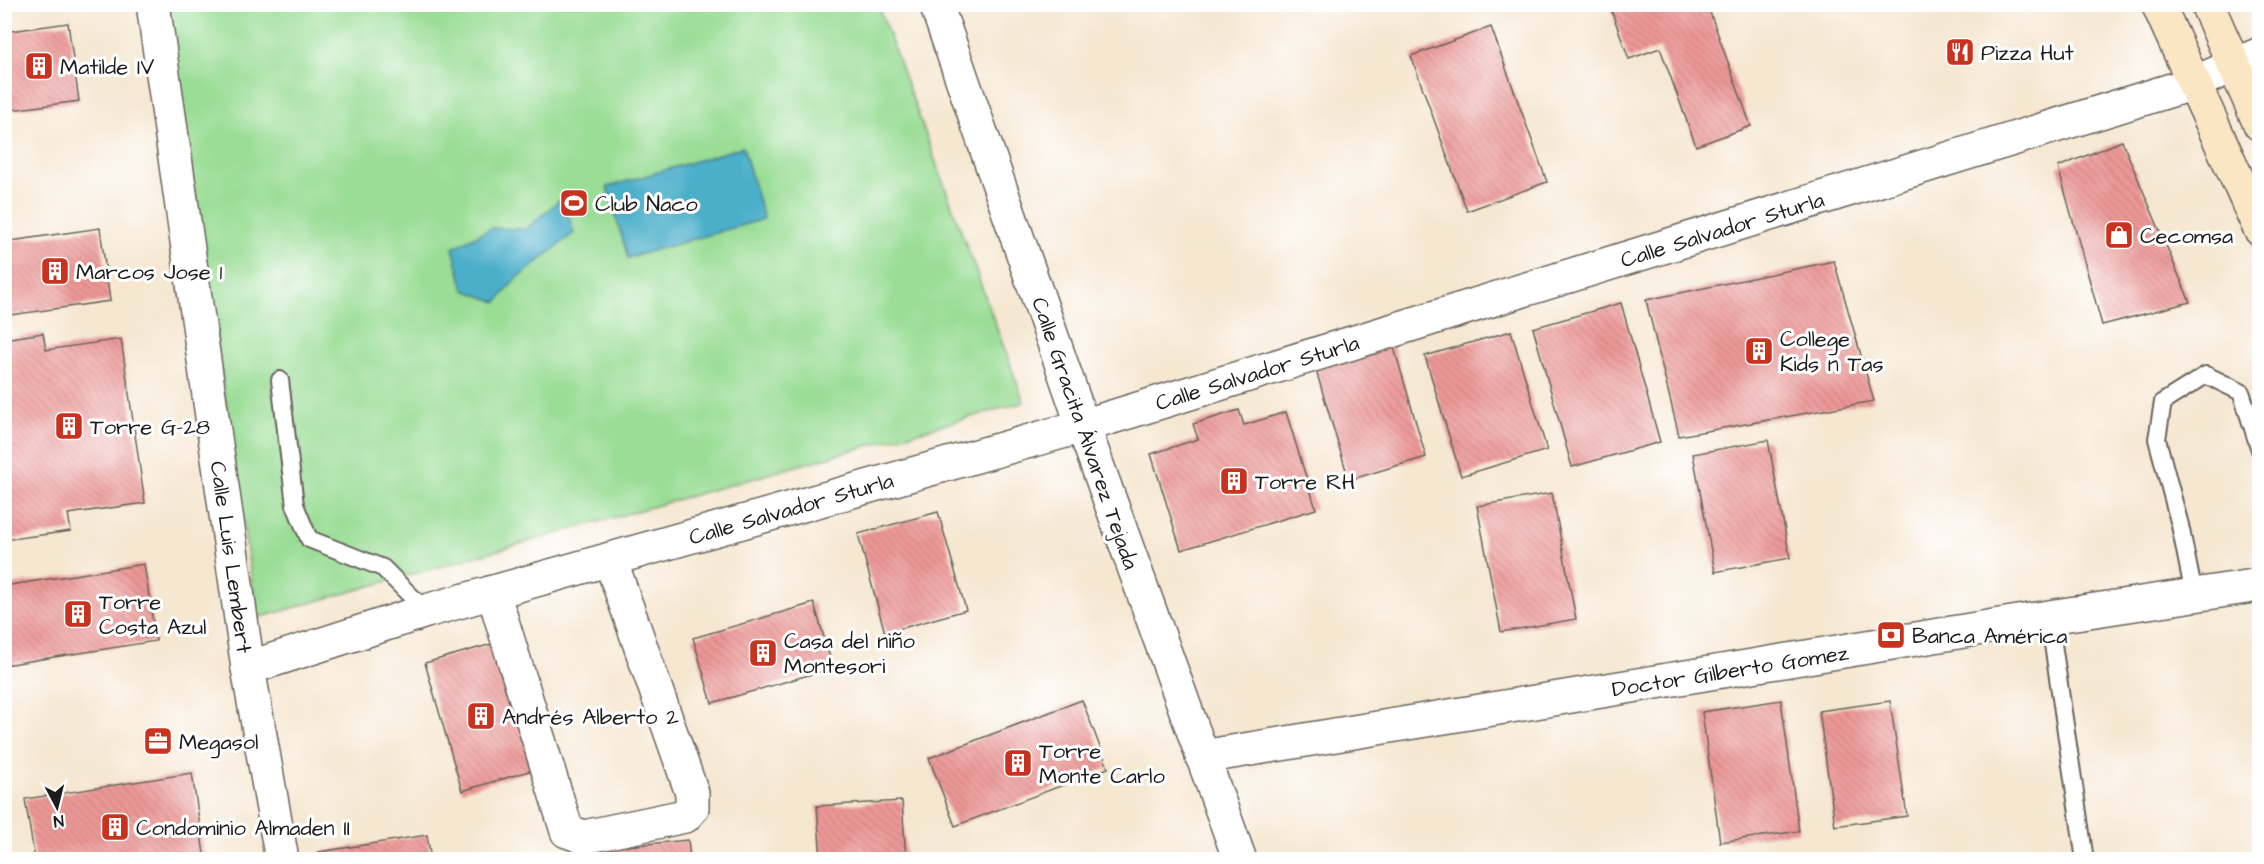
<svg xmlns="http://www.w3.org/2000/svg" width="2264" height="864" font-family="'Architects Daughter',sans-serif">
<defs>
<pattern id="building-back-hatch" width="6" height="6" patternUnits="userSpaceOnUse" patternTransform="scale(1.5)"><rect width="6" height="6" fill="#ec9896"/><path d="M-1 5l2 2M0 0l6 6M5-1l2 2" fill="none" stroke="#ca8281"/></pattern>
</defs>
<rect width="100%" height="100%" fill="#fff"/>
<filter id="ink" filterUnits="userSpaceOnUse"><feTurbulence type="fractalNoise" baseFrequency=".0167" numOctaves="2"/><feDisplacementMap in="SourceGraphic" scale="12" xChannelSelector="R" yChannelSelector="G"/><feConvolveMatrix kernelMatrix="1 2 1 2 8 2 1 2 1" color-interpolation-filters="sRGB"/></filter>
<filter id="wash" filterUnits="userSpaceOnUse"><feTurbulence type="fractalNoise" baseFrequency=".008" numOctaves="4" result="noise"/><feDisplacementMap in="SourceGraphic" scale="24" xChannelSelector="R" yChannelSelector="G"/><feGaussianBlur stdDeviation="1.35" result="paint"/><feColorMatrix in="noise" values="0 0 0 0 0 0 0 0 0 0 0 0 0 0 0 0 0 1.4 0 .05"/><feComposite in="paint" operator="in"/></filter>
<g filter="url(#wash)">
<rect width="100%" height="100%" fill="#f5e7d0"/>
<!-- green -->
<polygon fill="#9add95" stroke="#5b7c58" stroke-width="1.5" points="167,5 878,5 1024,402 257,618"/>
<!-- water -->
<g fill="#4bafca" stroke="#346673" stroke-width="1.5">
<polygon points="743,147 764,219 628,258 607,187"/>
<polygon points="563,197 574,233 514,281 497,302 464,290 453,248 491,228 526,229"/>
</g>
<g id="blocks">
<!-- building -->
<g fill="url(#building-back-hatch)">
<polygon points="1609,4 1707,4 1751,126 1696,146 1660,48 1629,59"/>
<polygon points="68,23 79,101 4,111 4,32"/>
<polygon points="1491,27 1547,182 1467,211 1411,56"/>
<polygon points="2122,141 2190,302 2102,325 2058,167"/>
<polygon points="100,228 110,301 4,316 4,242"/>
<polygon points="1834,261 1874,401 1679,436 1646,300"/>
<polygon points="1621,303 1660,442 1572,467 1533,328"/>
<polygon points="1511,331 1547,450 1461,476 1425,356"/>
<polygon points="43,333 46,350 121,339 145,503 68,514 71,531 4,540 4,339"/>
<polygon points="1393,344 1426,457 1349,480 1315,367"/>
<polygon points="1239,410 1244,425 1286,412 1316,509 1181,550 1151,454 1198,439 1193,424"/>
<polygon points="1768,440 1790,558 1715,572 1693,454"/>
<polygon points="1552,493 1576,619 1501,632 1477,506"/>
<polygon points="938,512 966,610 885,633 858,534"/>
<polygon points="144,564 156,641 4,665 4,586"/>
<polygon points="814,603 833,668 712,703 693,638"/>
<polygon points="499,642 536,769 462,791 425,663"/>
<polygon points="1082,700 1108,768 955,826 929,758"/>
<polygon points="1781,700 1799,831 1720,842 1702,712"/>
<polygon points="1890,701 1907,816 1835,826 1819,711"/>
<polygon points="192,773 204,854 169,860 35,860 25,799"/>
<polygon points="902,801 906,860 821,860 817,806"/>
<polygon points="427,835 431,860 320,860 319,852"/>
<polygon points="688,840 690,860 587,860 586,850"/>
</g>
</g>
</g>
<g filter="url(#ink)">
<use href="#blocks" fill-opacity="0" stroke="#68635b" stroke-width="1.5"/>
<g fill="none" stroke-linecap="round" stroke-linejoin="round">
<!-- lane casing -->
<g stroke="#68635b" stroke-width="20">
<g id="lane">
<polyline points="280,380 295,505 309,539 383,568 426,611"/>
<polyline points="2194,595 2180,525 2157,439 2163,402 2206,375 2241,392 2260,450"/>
<polyline points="2049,617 2085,860"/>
</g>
</g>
<!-- street casing -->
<g stroke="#68635b" stroke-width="36">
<g id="street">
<polyline points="153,4 248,668 282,860"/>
<polyline points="936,4 1083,426 1240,860"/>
<polyline points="493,592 567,831 584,837 685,816 692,808 692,793 610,559"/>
<polyline points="248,668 426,611 1083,426 2194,83 2260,54"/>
<polyline points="1202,757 2049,617 2260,585"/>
</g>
</g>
<!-- secondary casing -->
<g stroke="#68635b" stroke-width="36">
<g id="secondary">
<polyline points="2158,4 2260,229"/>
<polyline points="2207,4 2260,124"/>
</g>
</g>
<!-- lane -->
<use href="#lane" stroke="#fff" stroke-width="16"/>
<!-- street -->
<use href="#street" stroke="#fff" stroke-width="33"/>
<!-- secondary -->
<use href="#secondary" stroke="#fbe6c4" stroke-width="33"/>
</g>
</g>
<!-- icons -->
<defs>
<g id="restaurant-square" transform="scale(1.5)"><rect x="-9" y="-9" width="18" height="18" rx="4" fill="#c8321e" stroke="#fff"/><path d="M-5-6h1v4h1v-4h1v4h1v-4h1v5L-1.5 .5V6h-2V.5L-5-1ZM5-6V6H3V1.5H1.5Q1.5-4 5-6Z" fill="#fff"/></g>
<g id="building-square" transform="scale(1.5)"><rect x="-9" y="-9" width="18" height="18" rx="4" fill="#c8321e" stroke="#fff"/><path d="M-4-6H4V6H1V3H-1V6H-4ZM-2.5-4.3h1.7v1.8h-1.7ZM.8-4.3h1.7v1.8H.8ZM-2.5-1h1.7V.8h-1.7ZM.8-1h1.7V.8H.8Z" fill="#fff"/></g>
<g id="stadium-square" transform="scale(1.5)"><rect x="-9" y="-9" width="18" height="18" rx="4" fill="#c8321e" stroke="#fff"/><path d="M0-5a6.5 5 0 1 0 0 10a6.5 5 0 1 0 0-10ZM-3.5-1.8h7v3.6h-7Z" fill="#fff"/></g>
<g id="shop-square" transform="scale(1.5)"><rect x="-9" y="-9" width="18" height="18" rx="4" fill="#c8321e" stroke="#fff"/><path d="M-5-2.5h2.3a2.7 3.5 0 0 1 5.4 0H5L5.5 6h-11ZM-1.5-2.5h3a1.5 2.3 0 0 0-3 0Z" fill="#fff"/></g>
<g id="bank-square" transform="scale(1.5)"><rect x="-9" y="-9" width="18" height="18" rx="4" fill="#c8321e" stroke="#fff"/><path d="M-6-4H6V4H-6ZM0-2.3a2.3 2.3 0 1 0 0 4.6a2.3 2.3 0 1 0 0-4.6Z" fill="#fff"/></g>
<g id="office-square" transform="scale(1.5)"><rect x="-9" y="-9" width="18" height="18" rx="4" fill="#c8321e" stroke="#fff"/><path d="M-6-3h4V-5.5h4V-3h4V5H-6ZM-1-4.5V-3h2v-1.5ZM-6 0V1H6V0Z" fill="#fff"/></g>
</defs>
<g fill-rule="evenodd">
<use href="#restaurant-square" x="1960" y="52"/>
<use href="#building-square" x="39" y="66"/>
<use href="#stadium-square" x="574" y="203"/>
<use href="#shop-square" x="2119" y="235"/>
<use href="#building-square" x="55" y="271"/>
<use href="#building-square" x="1759" y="351"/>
<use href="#building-square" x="69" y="426"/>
<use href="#building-square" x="1234" y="481"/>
<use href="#building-square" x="78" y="614"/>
<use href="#bank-square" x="1891" y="635"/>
<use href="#building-square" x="763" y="653"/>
<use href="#building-square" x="481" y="716"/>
<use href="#office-square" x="158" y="741"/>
<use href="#building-square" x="1018" y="763"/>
<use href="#building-square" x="115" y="827"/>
</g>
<g text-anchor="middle" stroke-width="6" stroke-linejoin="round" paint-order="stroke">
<!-- poi labels -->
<g font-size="22" fill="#1c1c1c" stroke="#fff" text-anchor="start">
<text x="1981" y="60">Pizza Hut</text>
<text x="60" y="74">Matilde IV</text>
<text x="595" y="211">Club Naco</text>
<text x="2140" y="243">Cecomsa</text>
<text x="76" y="279">Marcos Jose 1</text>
<text x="1780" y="346">College<tspan x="1780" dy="25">Kids n Tas</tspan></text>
<text x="90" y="434">Torre G-28</text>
<text x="1255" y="489">Torre RH</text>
<text x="99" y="609">Torre<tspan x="99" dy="25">Costa Azul</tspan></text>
<text x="1912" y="643">Banca América</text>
<text x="784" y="648">Casa del niño<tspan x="784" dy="25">Montesori</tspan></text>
<text x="502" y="724">Andrés Alberto 2</text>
<text x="179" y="749">Megasol</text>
<text x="1039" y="758">Torre<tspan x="1039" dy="25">Monte Carlo</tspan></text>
<text x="136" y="835">Condominio Almaden II</text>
</g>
<!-- street labels -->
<g font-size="22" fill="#1c1c1c" stroke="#fff">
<text transform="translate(1722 229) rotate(-17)" y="8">Calle Salvador Sturla</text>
<text transform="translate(1257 372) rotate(-17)" y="8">Calle Salvador Sturla</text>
<text transform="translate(1086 433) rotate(71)" y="8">Calle Gracita Álvarez Tejada</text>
<text transform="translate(791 508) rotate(-16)" y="8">Calle Salvador Sturla</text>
<text transform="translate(232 557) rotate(82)" y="8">Calle Luis Lembert</text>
<text transform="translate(1730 670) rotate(-9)" y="8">Doctor Gilberto Gomez</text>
</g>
</g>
<!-- margin -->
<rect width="2264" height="864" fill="none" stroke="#fff" stroke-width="24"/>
<!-- north arrow -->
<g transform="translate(57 807) rotate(173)" stroke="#ffffff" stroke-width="4.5" paint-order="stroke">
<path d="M0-4.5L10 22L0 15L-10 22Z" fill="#1c1c1c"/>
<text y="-9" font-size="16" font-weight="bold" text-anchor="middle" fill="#1c1c1c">N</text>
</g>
</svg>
